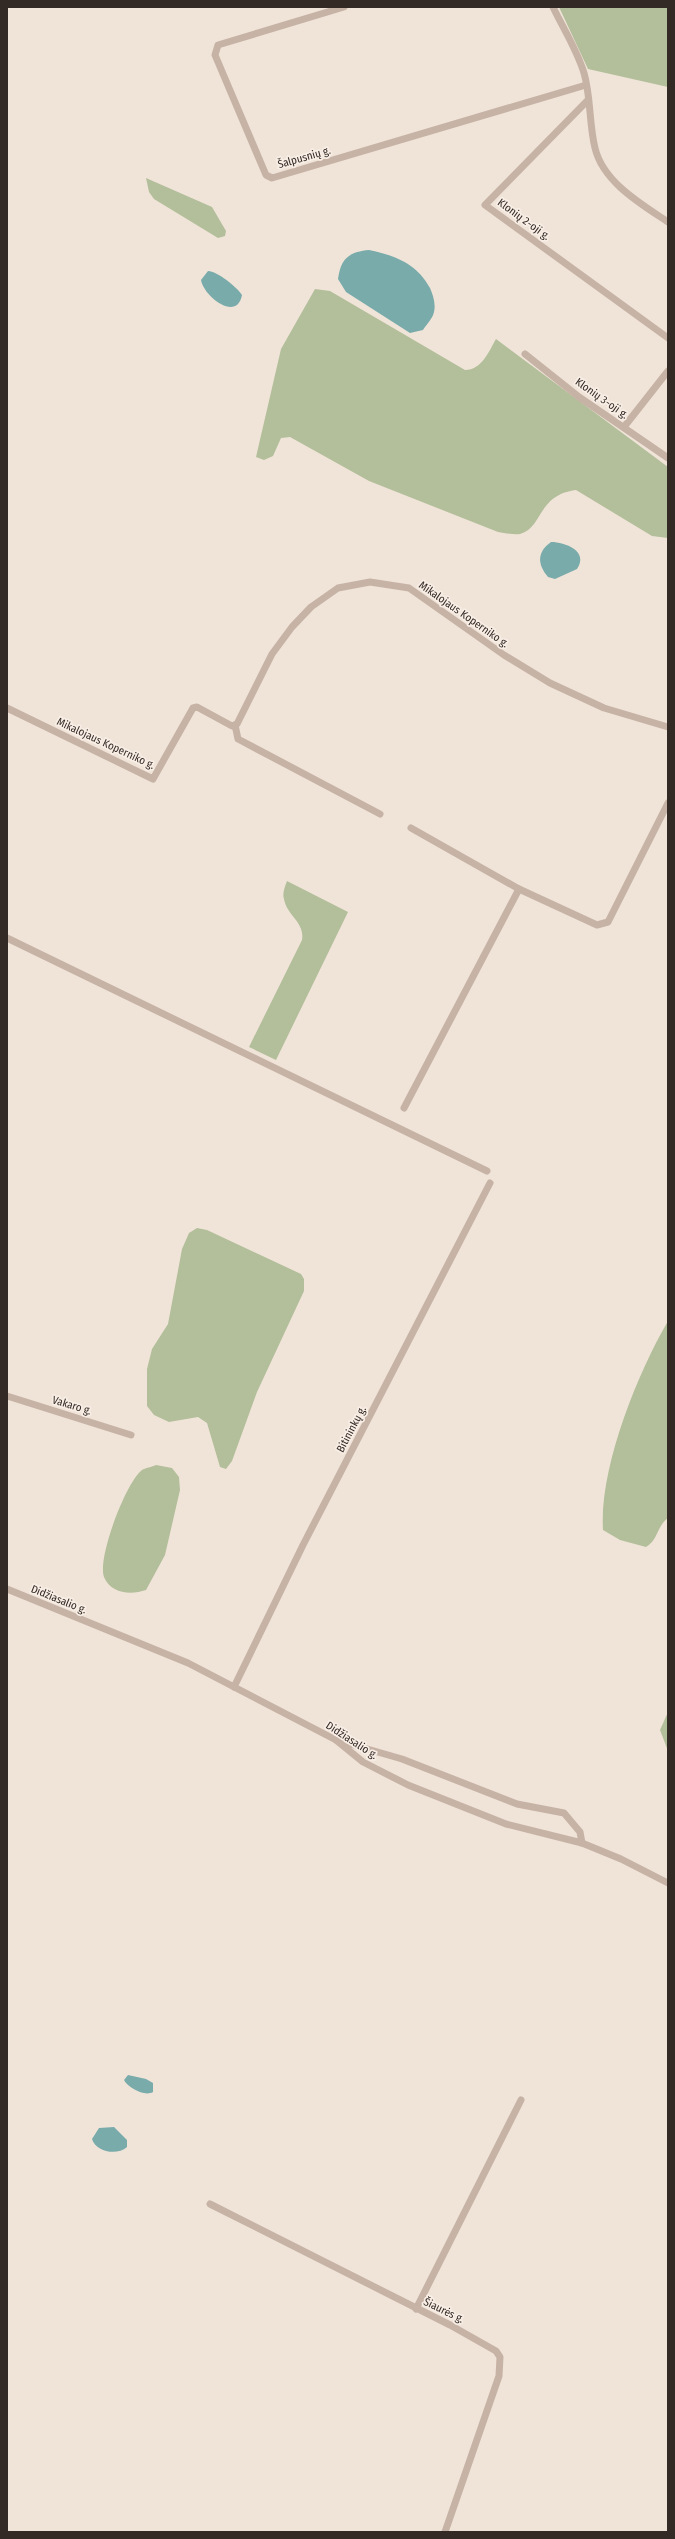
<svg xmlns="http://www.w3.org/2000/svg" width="675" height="2539" font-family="'Fira Sans Condensed',sans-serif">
<rect width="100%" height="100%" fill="#f0e4d9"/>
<!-- green -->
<g fill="#b3be9a">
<polygon points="559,7 668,7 668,87 588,69"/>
<polygon points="146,178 212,207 226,231 225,236 218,238 154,199 149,192"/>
<path d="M315,289L330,291L465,370C482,370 489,351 496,339L668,467V538L652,536L576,490C537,495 543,528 520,534C514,535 505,533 498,532L369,481L290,437L281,438L273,456L264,460L256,457L281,349Z"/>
<path d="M287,881L348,912L276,1060L249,1047L302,940C305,922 287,916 284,899C282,894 285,886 287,881Z"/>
<polygon points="197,1228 207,1230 301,1274 304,1279 304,1291 257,1392 232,1461 226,1469 220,1467 207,1423 198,1417 169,1422 154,1415 147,1406 147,1369 152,1349 168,1324 182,1249 189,1233"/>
<path d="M668,1321V1518C657,1526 658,1540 646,1547L620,1540L603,1530C599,1469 637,1374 668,1321Z"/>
<path d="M156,1465L172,1468L179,1477L180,1490L165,1555L146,1590C131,1595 111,1594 104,1577C97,1558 126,1482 142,1470C145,1468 152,1467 156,1465Z"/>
<polygon points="668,1712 668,1751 660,1730"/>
</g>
<!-- water -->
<g fill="#79abab">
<path d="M369,250C396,256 416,263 430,288C433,295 436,304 434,312C433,318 426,325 423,330L410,333L346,292L338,279C341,258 349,252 369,250Z"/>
<path d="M208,271C217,271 237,287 242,295C237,322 204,297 201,280Z"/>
<path d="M551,542C565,542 589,551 577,569L555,579L548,577C537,564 537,552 551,542Z"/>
<path d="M128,2075L146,2079L153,2083V2092C145,2097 128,2088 124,2080Z"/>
<path d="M114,2127L127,2140V2147C117,2156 96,2152 92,2139L99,2128Z"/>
</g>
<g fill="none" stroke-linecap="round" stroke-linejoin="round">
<!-- street -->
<g stroke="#c7b3a6" stroke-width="7">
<polyline points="344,7 218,45 215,55 266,175 272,178 586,85"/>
<path d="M553,7C563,28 577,50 584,73C591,97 589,124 595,148C603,182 641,204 668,222"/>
<polyline points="588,100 485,205 668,338"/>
<polyline points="525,354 579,397 668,458"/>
<polyline points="624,427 668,371"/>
<polyline points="7,708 153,779 193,708 197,707 232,726 237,724 272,654 292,627 311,607 338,588 370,582 409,588 504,655 550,683 604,708 668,727"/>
<polyline points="235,725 238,739 380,814"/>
<polyline points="411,828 519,889 597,925 608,922 668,803"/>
<polyline points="7,938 487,1171"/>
<polyline points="404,1108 519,889"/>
<polyline points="7,1396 131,1435"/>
<polyline points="7,1589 188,1663 336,1740 363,1762 408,1785 506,1824 582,1843 621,1859 668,1883"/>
<polyline points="234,1687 303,1545 490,1183"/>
<polyline points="336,1740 402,1759 517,1804 564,1813 580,1832 582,1843"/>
<polyline points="210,2204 450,2325 496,2351 500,2357 499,2376 445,2532"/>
<polyline points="416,2309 521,2100"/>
</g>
</g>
<g text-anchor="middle" stroke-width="3.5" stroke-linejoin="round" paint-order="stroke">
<!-- street labels -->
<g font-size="11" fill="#332a26" stroke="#f8eee5">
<text transform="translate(304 157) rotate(-16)" y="4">Šalpusnių g.</text>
<text transform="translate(524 219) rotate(36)" y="4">Klonių 2-oji g.</text>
<text transform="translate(602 398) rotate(35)" y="4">Klonių 3-oji g.</text>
<text transform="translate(464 614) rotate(35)" y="4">Mikalojaus Koperniko g.</text>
<text transform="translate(106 743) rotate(25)" y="4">Mikalojaus Koperniko g.</text>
<text transform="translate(72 1405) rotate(17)" y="4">Vakaro g.</text>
<text transform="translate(351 1429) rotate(-62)" y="4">Bitininkų g.</text>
<text transform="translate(59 1599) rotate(22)" y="4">Didžiasalio g.</text>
<text transform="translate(352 1740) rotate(33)" y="4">Didžiasalio g.</text>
<text transform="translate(444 2310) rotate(26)" y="4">Šiaurės g.</text>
</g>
</g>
<!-- border -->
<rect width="675" height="2539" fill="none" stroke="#332a26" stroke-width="16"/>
</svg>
